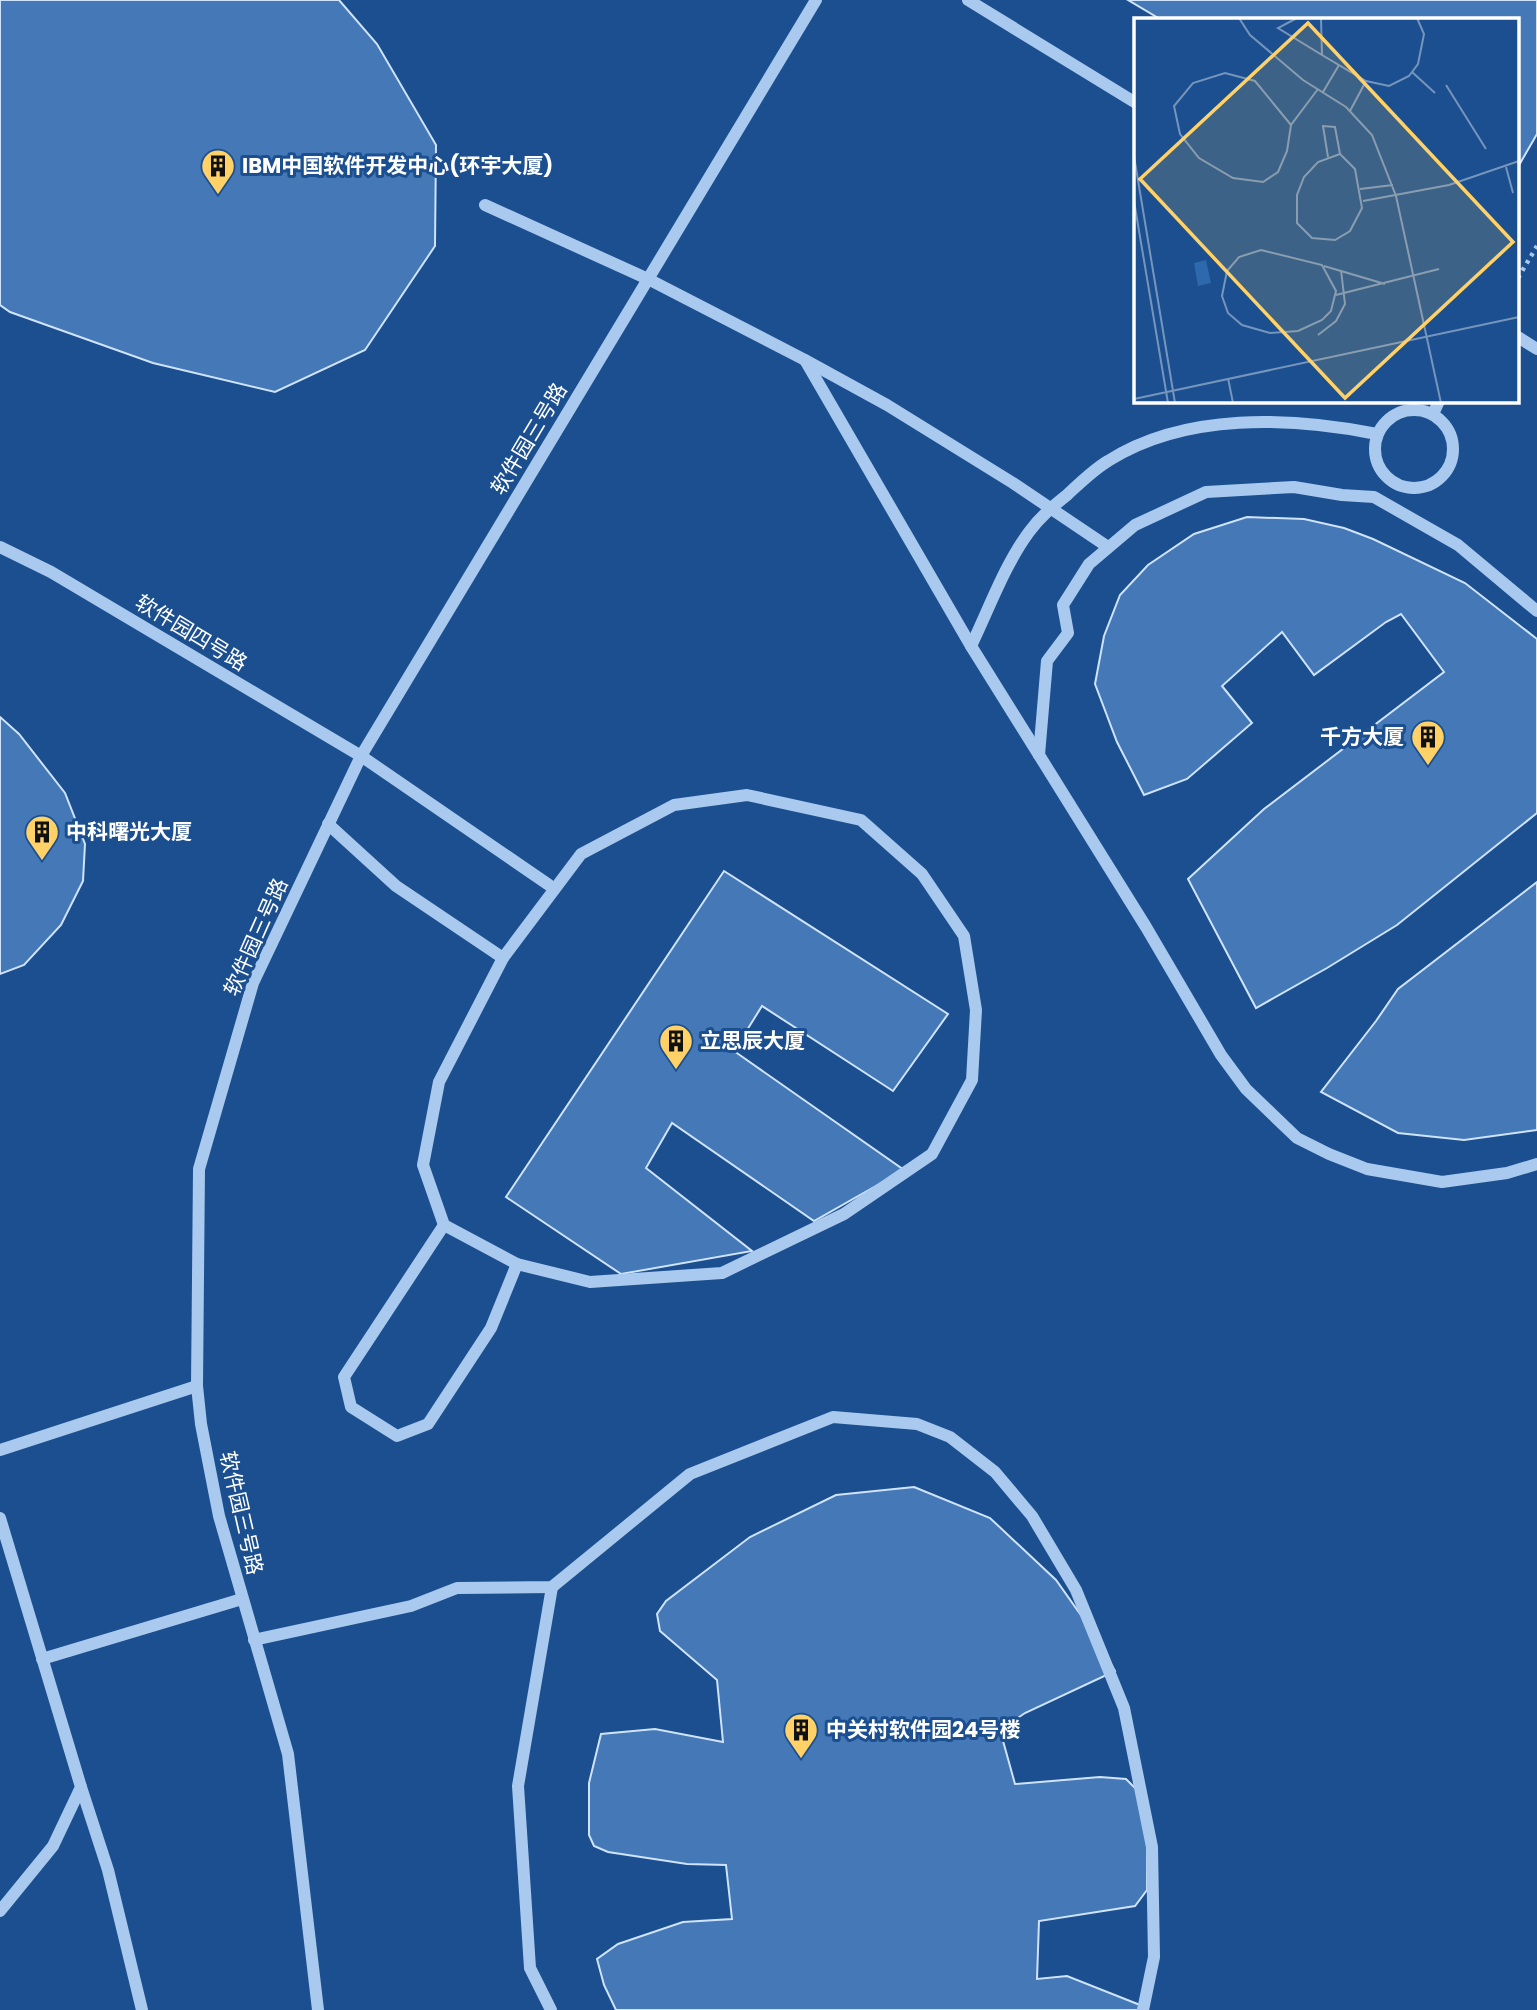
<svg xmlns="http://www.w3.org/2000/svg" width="1537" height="2010" font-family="Poppins,'Noto Sans SC',sans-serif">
<rect width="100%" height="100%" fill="#1b4f8f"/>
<!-- building -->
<g fill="#4478b7" stroke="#cfe3fa" stroke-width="2">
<polygon points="0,0 339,0 377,44 436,145 435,246 365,350 275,392 153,363 10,312 0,305"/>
<polygon points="1128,0 1537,0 1537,134 1518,167 1518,19 1160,19"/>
<polygon points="1247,517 1304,519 1344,528 1373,539 1465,583 1537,639 1537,813 1397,925 1327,968 1256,1008 1188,879 1264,809 1444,672 1401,614 1386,622 1314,675 1282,632 1222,686 1252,723 1187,779 1144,795 1117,742 1095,684 1104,636 1120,595 1148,565 1194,534"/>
<polygon points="0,717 19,734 65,793 85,844 83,881 61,925 24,965 0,974"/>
<polygon points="724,871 948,1014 893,1091 762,1006 734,1051 904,1170 814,1221 672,1123 646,1168 752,1251 621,1274 506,1197"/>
<polygon points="1537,882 1537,1130 1464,1140 1398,1133 1321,1092 1376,1021 1398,989"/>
<polygon points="914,1487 990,1518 1056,1580 1095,1635 1115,1671 1025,1713 1000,1730 1015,1784 1100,1777 1126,1779 1138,1791 1147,1826 1147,1890 1135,1906 1039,1921 1037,1979 1067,1976 1140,2005 1147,2010 616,2010 604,1985 597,1959 618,1944 683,1922 732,1919 726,1865 687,1864 608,1852 594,1846 589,1835 589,1783 601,1734 655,1729 723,1742 717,1680 660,1631 657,1614 666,1601 750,1537 836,1495"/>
</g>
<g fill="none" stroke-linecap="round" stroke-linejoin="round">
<!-- path -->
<polyline stroke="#a9c9ee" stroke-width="4.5" stroke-dasharray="3.5 5" stroke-linecap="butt" points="1518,278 1537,246"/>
<!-- minor -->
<g stroke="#a9c9ee" stroke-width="12">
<polyline points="968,0 1136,103"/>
<polyline points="485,205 648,279 805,360 887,405 1013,483 1108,547"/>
<polyline points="1518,337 1537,349"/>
<polyline points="805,360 971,646 1039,755"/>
<circle cx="1414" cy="449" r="39"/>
<polyline points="1433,414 1439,401"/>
<polyline points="0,547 51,572 361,756 549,885"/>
<polyline points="1537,611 1458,545 1374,497 1342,495 1294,487 1206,492 1135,525 1089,564 1063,605 1068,633 1047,661 1039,755 1146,927 1221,1055 1246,1089 1297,1138 1329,1154 1367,1169 1442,1182 1507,1173 1537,1164"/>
<path d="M971,646C989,609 1004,566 1029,532C1040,517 1052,507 1067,495C1080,483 1093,470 1108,461C1185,412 1291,417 1377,434"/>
<polygon points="747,795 861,820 922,874 964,936 976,1010 972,1080 932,1154 844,1214 722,1273 590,1282 517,1264 444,1225 423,1165 439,1082 503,958 581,854 674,805"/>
<polyline points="328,824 396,886 503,958"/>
<polyline points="444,1225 344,1377 351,1407 397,1436 428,1424 491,1328 517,1264"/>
<polyline points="0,1450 197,1386"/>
<polyline points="0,1518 81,1787 53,1846 0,1911"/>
<polyline points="254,1640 411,1606 457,1588 552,1587 690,1474 833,1417 917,1424 950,1437 995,1472 1032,1516 1076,1590 1124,1708 1152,1847 1154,1957 1143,2010"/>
<polyline points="42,1659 242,1599"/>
<polyline points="81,1787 108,1870 142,2010"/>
<polyline points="318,2010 288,1754 219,1516 201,1424 197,1386 199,1169 253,983 361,756 816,0"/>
<polyline points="551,2010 530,1968 518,1786 552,1587"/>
</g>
</g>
<!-- icons -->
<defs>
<g id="building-pin" transform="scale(1.75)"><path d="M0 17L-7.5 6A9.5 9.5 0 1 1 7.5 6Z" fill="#ffd166" stroke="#1b4f8f"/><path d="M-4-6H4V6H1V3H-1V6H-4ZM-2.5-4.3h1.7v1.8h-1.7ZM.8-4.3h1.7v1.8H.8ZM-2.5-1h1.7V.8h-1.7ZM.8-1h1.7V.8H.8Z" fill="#111"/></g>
</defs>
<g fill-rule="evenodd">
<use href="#building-pin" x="218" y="166"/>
<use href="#building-pin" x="1428" y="737"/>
<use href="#building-pin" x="42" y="832"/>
<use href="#building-pin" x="676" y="1041"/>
<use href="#building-pin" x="801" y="1730"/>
</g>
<g text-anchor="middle" stroke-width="6" stroke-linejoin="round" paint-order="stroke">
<!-- poi labels -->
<g font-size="21" font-weight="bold" fill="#fff" stroke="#1b4f8f" text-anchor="start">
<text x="242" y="173">IBM中国软件开发中心(环宇大厦)</text>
<text x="1404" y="744" text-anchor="end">千方大厦</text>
<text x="66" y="839">中科曙光大厦</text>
<text x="700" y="1048">立思辰大厦</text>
<text x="826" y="1737">中关村软件园24号楼</text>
</g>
<!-- street labels -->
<g font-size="21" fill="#fff" stroke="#1b4f8f">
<text transform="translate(529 439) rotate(-59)" y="7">软件园三号路</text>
<text transform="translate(191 633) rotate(31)" y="7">软件园四号路</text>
<text transform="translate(256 937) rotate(-66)" y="7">软件园三号路</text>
<text transform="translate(241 1513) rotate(77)" y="7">软件园三号路</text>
</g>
</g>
<!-- overview -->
<g transform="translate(1134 18)">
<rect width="385" height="385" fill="#1b4f8f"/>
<path d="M72,242L77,265L64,268L60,245Z" fill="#2e69ad"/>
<path fill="none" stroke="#7695bc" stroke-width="2" d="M105,0L116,17L169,62L212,89L238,117L262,178L307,385M163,0L144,10L188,37M187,0L188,37L232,63L255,68L275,58L284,46L290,16L283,0M278,54L301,75M312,67L352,131M189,74L205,47M216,93L232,63M157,107L121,63L91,55L59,65L40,88L46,116L65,140L99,160L129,164L144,154L153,133L157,107L184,71M206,136L221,151L228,190L216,213L201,222L178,220L163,205V177L170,159L184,144ZM0,138L41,385M194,139L189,108L201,109L206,136M372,149L379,175M226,171L259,167M0,183L34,385M229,183L315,167L385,143M127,232L188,247L202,273L197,293L188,302L164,313L136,315L108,307L94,295L88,278L93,253L105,239ZM190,248L251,266M202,277L305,251M184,317L202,303L211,286L207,252M94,360L99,385M0,381L385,299"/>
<path fill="#ffd166" fill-opacity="0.15" stroke="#ffd166" stroke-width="3.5" d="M174,5L379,224L211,380L6,161Z"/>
<rect width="385" height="385" fill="none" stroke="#fff" stroke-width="3.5"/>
</g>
</svg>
